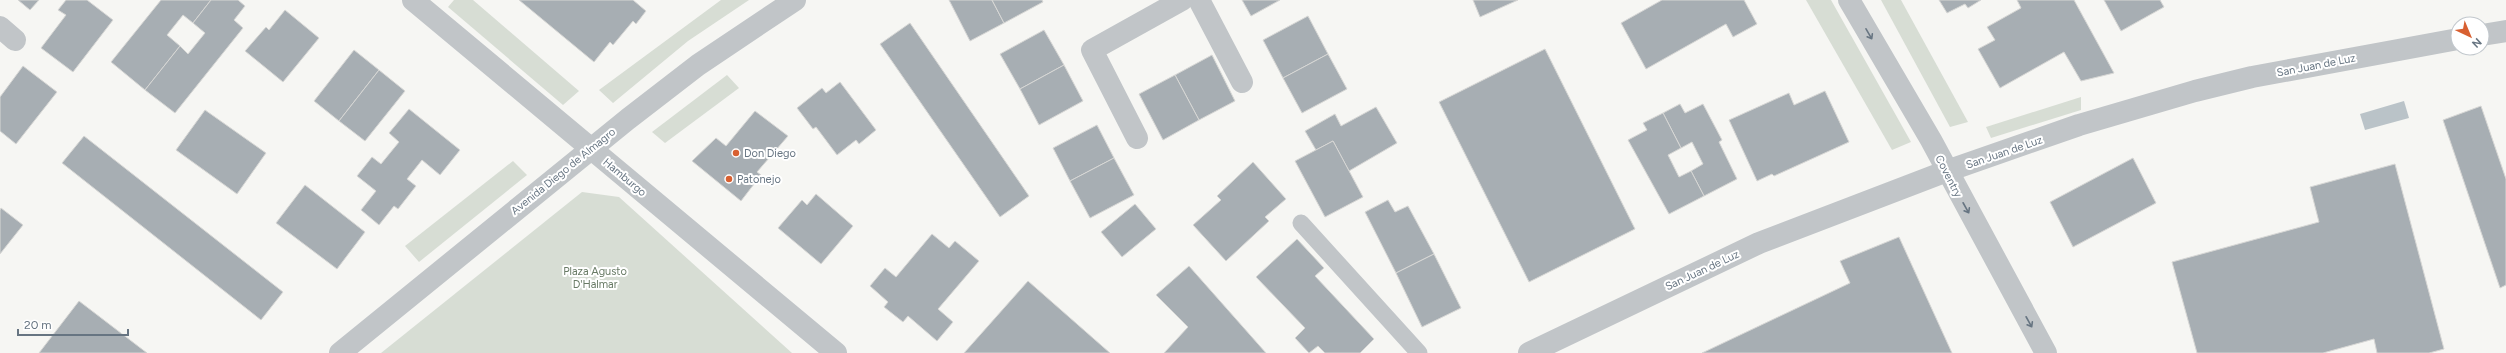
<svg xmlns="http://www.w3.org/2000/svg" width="2506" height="353" font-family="Figtree,sans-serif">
<rect width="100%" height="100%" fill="#f6f6f3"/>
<!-- green -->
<g fill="#d7ddd4">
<polygon points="454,0 473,0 579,91 563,105 448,7"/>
<polygon points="721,0 749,0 688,41 613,103 599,90"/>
<polygon points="1806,0 1831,0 1911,142 1892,150"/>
<polygon points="1881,0 1901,0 1968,122 1950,127"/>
<polygon points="727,75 739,88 665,143 652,132"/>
<polygon points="2081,97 2081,110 1991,138 1986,127"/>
<polygon points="513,161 527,175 419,262 405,246"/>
<polygon points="582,192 619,197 792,353 381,353"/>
</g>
<!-- water -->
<polygon fill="#bac3c8" points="2404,101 2409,118 2365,130 2360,114"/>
<!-- building -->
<g fill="#a7aeb3" stroke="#d7d7d5">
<polygon points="18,0 39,0 30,10"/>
<polygon points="66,0 87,0 113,20 73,72 41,48 66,15 58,10"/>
<polygon points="161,0 211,0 193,23 183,15 167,35 180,46 145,90 111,62"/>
<polygon points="211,0 238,0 245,6 234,20 243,28 175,113 145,90 180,46 188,54 205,33 193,23"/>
<polygon points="519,0 633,0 646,11 636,24 633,21 613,45 610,42 594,62"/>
<polygon points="949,0 992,0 1004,23 970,41"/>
<polygon points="992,0 1042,0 1043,2 1004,23"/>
<polygon points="1242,0 1280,0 1251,16"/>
<polygon points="1473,0 1518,0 1480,17"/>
<polygon points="1662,0 1744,0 1757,24 1733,37 1726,24 1646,69 1621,23"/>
<polygon points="1939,0 1981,0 1968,8 1965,4 1947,13"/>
<polygon points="2017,0 2074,0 2114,73 2081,81 2064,52 2000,88 1978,49 1995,40 1987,27 2021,8"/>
<polygon points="2104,0 2160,0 2164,7 2121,31"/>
<polygon points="285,10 319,38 283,82 245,51 266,27 269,30"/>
<polygon points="1308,16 1328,54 1283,78 1263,40"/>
<polygon points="910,23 1029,196 1000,217 880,44"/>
<polygon points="1044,30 1064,65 1020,89 1000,54"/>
<polygon points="1545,49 1635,229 1529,282 1439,102"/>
<polygon points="354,50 379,70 339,121 314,101"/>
<polygon points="1328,54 1347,89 1302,113 1283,78"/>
<polygon points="1212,55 1235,101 1199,120 1175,75"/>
<polygon points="1064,65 1083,101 1039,125 1020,89"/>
<polygon points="23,66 57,92 16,144 0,131 0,97"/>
<polygon points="379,70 405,91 365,141 339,121"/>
<polygon points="1175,75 1199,120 1163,140 1139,94"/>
<polygon points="840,82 876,130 859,144 856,140 837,155 816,127 813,129 797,108 822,88 826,93"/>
<polygon points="1825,91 1849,142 1774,176 1772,174 1757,181 1729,120 1789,93 1794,105"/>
<polygon points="1680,104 1685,113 1703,104 1722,140 1719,142 1737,179 1704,196 1691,171 1703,164 1692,142 1681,148 1663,113"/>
<polygon points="2481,106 2506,179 2506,285 2500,288 2443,120"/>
<polygon points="1376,107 1397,143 1349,171 1333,141 1316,150 1305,131 1335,114 1341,126"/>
<polygon points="409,109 460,150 440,175 422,160 407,179 416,186 398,209 394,206 379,225 361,210 376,191 357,176 372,157 381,164 399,142 389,133"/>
<polygon points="205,110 266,153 237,194 176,150"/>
<polygon points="755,111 788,136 757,172 761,175 741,201 692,161 716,138 726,146"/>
<polygon points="1663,113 1681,148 1668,155 1679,177 1691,171 1704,196 1669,214 1628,140 1647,130 1643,123"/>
<polygon points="1097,125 1114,158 1070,181 1053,148"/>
<polygon points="84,136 283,292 261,320 62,163"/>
<polygon points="1333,141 1363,197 1325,217 1295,161"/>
<polygon points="1114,158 1134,195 1090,218 1070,181"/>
<polygon points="2133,158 2156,203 2073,247 2050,202"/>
<polygon points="1253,162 1286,199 1265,217 1269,221 1226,261 1193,225 1221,200 1217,196"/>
<polygon points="2395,164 2444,349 2429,353 2377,353 2374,339 2323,353 2197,353 2172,262 2319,222 2310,187"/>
<polygon points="305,185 365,232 337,269 276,223"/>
<polygon points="816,194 853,226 821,264 778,228 802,200 807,205"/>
<polygon points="1388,200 1395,212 1408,206 1434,254 1396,273 1365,212"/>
<polygon points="1135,204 1156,229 1122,257 1101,232"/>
<polygon points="1,208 23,225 0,254 0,210"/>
<polygon points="932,234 949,248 955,241 979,261 938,309 953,322 937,341 908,316 903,322 884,307 888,302 870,286 885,268 896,277"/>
<polygon points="1899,237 1952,353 1702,353 1850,283 1840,261"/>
<polygon points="1297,239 1324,268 1315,276 1374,339 1360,353 1325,353 1318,346 1309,353 1295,338 1305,328 1256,277"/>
<polygon points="1434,254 1461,308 1422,327 1396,273"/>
<polygon points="1189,266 1266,353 1164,353 1188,327 1156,295"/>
<polygon points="1028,281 1110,353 964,353"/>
<polygon points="79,301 147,353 39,353"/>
</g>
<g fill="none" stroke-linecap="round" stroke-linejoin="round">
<!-- service -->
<polyline stroke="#c1c5c8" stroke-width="17" points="1301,223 1419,353"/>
<!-- minor -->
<g stroke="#c1c5c8" stroke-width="22">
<polyline points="413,0 836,353"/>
<polyline points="1199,0 1242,82"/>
<polyline points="0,27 15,40"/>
<polyline points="2482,35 2506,31"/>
<polyline points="1137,138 1092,50 1182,0"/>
<polyline points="1529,353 1759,243 1947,171 2079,125 2195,91 2252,77 2458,39"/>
</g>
<!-- tertiary -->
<g stroke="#c1c5c8" stroke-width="22">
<polyline points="1849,0 1931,140 2046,353"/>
<polyline points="340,353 628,119 698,65 795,0"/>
</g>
</g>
<!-- one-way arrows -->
<defs><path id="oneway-shaft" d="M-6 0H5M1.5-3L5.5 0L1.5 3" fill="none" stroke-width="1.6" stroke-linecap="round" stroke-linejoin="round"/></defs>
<g stroke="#677582">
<use href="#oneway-shaft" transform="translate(1869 34) rotate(60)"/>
<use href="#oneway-shaft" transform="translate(1966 208) rotate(61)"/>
<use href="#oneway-shaft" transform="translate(2029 322) rotate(61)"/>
</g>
<!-- markers -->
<g fill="#d86031" stroke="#fff" stroke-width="1.5">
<circle cx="736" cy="153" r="4"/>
<circle cx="729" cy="179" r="4"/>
</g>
<g text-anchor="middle" stroke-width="4" stroke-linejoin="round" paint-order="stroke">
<!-- street labels -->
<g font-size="11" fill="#677582" stroke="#fff">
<text transform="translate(2316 65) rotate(-11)" y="4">San Juan de Luz</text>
<text transform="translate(2004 152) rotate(-19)" y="4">San Juan de Luz</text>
<text transform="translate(563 171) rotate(-39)" y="4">Avenida Diego de Almagro</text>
<text transform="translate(1949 176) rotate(63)" y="4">Coventry</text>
<text transform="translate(625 177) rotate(40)" y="4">Hamburgo</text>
<text transform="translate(1702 270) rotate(-25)" y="4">San Juan de Luz</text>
</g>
<!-- poi labels -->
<g font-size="11" fill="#677582" stroke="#fff" text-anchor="start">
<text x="744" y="157">Don Diego</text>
<text x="737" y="183">Patonejo</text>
</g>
<!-- park labels -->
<g font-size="11" fill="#687a65" stroke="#fff">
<text x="595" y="275">Plaza Agusto<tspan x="595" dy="13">D'Halmar</tspan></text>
</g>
</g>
<!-- north arrow -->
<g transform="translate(2470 36) rotate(136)"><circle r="19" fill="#ffffff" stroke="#c2c8cd"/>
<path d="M0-3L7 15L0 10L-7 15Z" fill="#d86031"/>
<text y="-6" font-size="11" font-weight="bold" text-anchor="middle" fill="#677582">N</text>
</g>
<!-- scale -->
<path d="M18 329v6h110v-6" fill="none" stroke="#677582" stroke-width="2"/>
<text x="24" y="329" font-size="12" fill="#677582" stroke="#ffffff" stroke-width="3" paint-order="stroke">20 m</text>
</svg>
